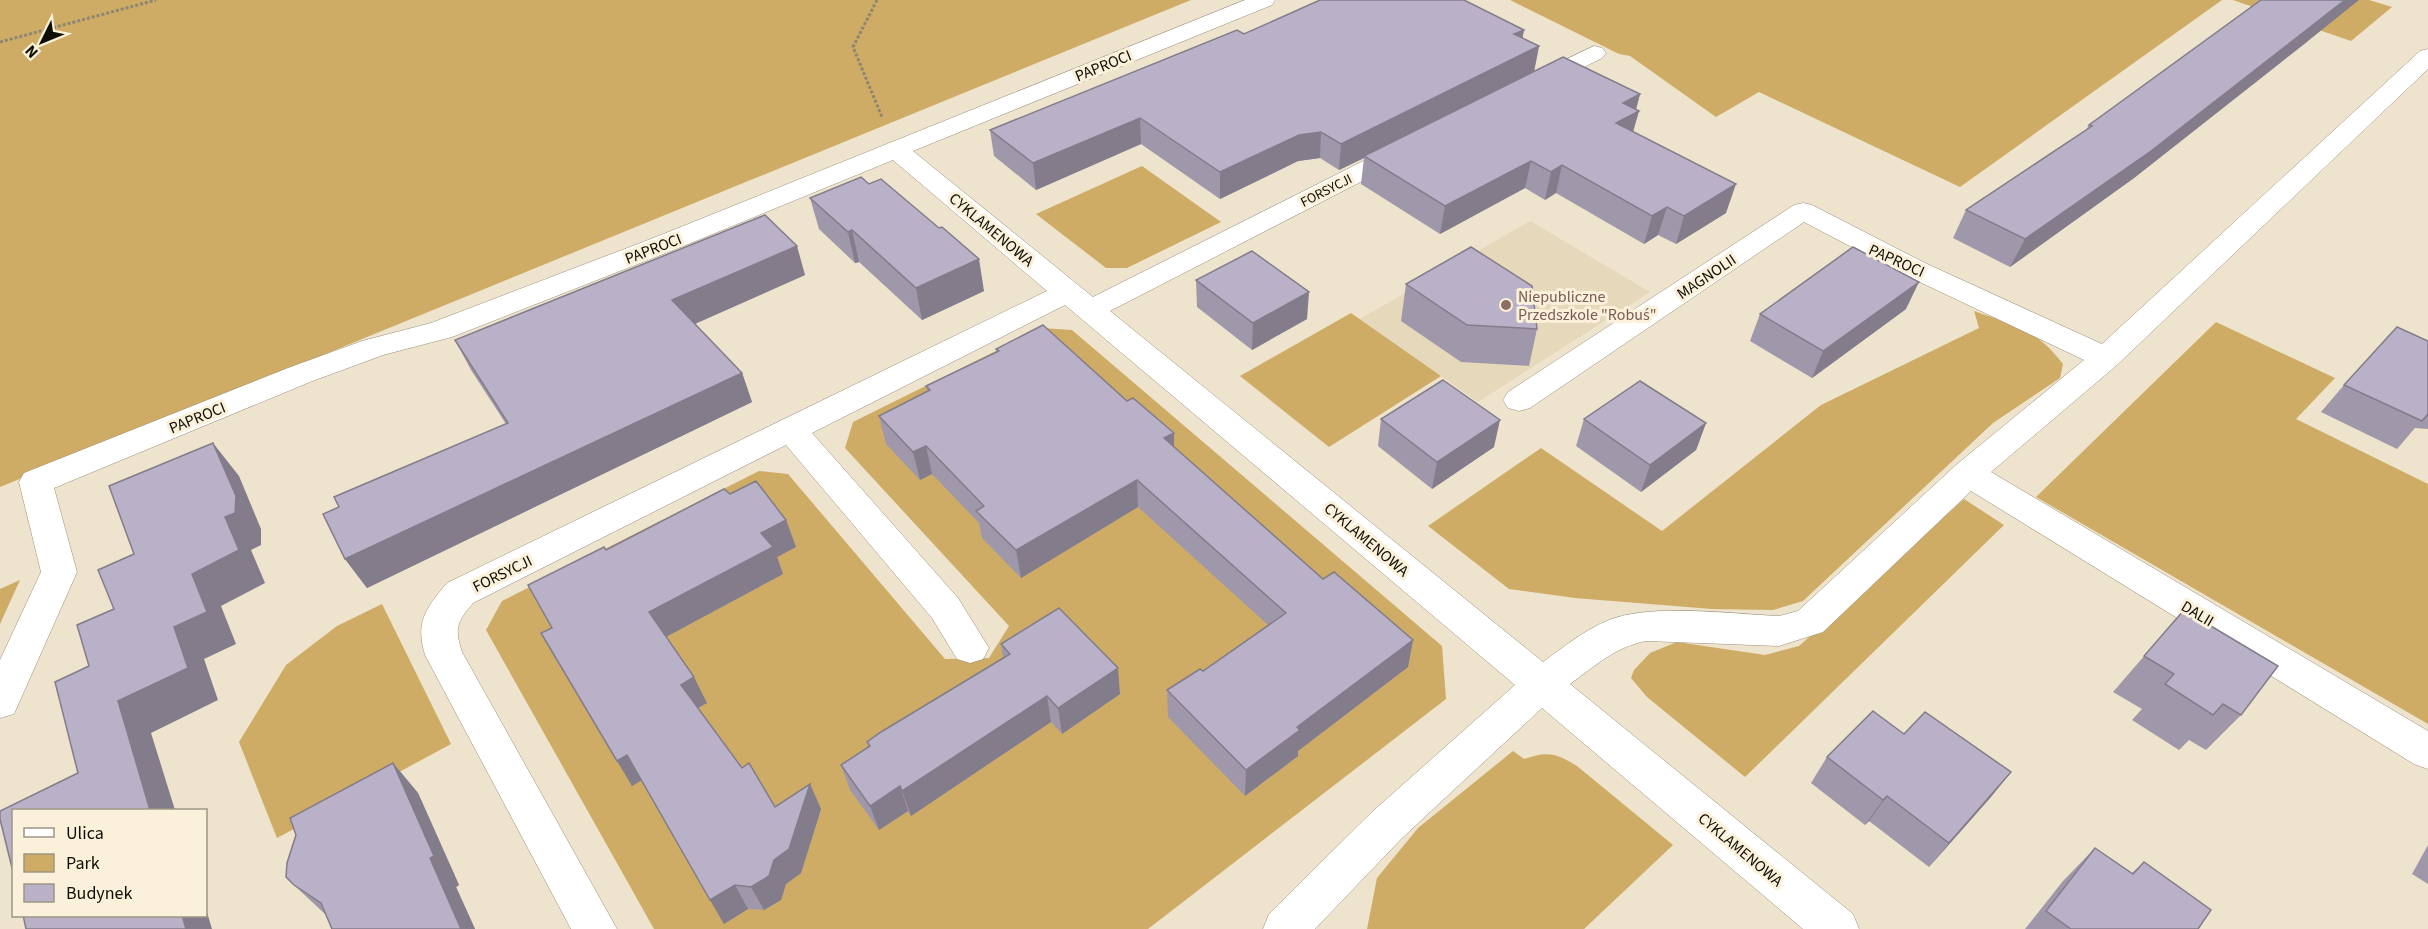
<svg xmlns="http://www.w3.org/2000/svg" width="2428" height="929" font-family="'Source Sans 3',sans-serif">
<rect width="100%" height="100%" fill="#eee3cc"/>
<!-- built -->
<polygon fill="#e6d8ba" points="1530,221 1650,292 1478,402 1360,319"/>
<!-- green -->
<g fill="#ceac65">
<polygon points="0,0 1191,0 0,487"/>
<polygon points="1510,0 2222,0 1960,187 1759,92 1716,117 1630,56 1619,54"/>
<polygon points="2233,0 2369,0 2392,7 2351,41"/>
<polygon points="1142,166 1221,222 1127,268 1106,268 1036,214"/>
<path d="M1974,311C2014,325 2036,329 2063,364L2060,378L1993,423L1803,601L1773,610L1712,609L1575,598L1509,589L1428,526L1541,448L1662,531L1821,405L1979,328Z"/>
<polygon points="1351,313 1441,376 1329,447 1240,376"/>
<polygon points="2216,322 2335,378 2296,419 2428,484 2428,724 2036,497"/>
<polygon points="1042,328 1072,330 1442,646 1446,699 1148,929 654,929 486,630 502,601 759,471 788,474 945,659 989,658 1009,626 845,448 853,422"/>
<polygon points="1964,499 2004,525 1745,777 1647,697 1631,678 1634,670 1650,653 1677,642 1765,655 1799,646"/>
<polygon points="20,580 0,624 0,589"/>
<polygon points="382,604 451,744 277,838 239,742 286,665 337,626"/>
<path d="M1513,751L1524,759C1547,751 1556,753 1577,766L1673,845L1584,929H1367L1377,878L1418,828Z"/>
</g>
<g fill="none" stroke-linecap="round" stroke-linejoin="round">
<!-- minor casing -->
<g stroke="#998f7a" stroke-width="1">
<g id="minor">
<path d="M1245,0H1275L1272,5L913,151L1093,297L1395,145L1404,142L1413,145L1417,150L1413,155L1110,311L1543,662C1564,647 1584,630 1609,620C1652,603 1731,614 1779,616L1798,611L1956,465L2084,360L1905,275L1804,222L1530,408L1519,411L1508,408L1503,400L1508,392L1794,205L1803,203L1812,205L1925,263L2102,344L2420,51L2428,49V69L2117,365L1991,472L2428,731V769L2414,764L1971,491L1823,632L1779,646L1646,641C1615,647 1595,666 1570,684L1853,914L1859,929H1803L1542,708L1402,838L1315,929H1263L1269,914L1372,812L1515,685L1065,305L812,433L958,598L989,648L983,659L970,663L957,659L932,618L786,445L473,603C457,622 454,628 462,652L617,929H571L425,655C415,622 426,608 447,583L1047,291L893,160L676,249L452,337L383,355L310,382L54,488L77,572L14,714L0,718V660L41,572L19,482L24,473L288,368L362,341L431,323L656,237Z"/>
<polygon points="1594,46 1602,48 1606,53 1602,58 1543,88 1535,90 1527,88 1523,83 1527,78"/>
</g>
</g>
<!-- path -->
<g stroke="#8d8675" stroke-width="3" stroke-dasharray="3 2" stroke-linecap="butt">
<polyline points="877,0 853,47 882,117"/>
<polyline points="0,42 156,0"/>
</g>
<!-- minor -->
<use href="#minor" fill="#fff" fill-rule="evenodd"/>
</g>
<!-- wall -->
<g fill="#9f98ab">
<polygon points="1524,30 1522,39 1539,46 1534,71 1640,94 1636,109 1639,111 1633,132 1726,213 1676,244 1658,235 1644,244 1556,193 1545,200 1525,188 1440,234 1361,184 1364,158 1339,170 1320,158 1298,161 1220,199 1141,144 1036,190 994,156 990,130 1244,34"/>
<polygon points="2308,41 2134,178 2010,267 1953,238 1966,210 2086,130 2089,125"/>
<polygon points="869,184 939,228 984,291 922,320 859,262 855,263 819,229 810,198"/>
<polygon points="805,275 695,324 742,373 752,402 367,588 345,559 506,424 471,370 455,340"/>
<polygon points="1196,280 1307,319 1252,350 1197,307"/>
<polygon points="1406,284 1537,329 1529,366 1461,362 1401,321"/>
<polygon points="1906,309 1812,378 1750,341 1760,314"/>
<polygon points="2428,341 2428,429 2415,428 2397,449 2321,412 2344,385"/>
<polygon points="996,349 1174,447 1323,579 1413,640 1408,667 1298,751 1298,756 1245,796 1168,717 1167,690 1203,671 1268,625 1138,507 1021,578 982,538 979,523 932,474 920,480 886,444 879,416 928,392 926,386 996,352"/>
<polygon points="1381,419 1494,447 1432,489 1378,446"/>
<polygon points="1584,419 1706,423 1696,450 1641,492 1576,446"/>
<polygon points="786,520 796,547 777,557 783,574 666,637 707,703 698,708 742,768 775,807 810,784 821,809 801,873 786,884 781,900 764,910 748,909 724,924 641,780 632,786 552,628 606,550"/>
<polygon points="2184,610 2241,715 2206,750 2189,740 2179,750 2132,720 2142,709 2113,692"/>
<polygon points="1001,644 1120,694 1062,734 1051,722 911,816 908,811 879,830 850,790 841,765 868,747 867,742 1003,658"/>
<polygon points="1904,734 2011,772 1990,798 1929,867 1869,821 1865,825 1811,783 1827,757"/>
<polygon points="393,763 418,793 459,885 456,887 475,929 332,929 326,915 294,885"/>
<polygon points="2428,845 2428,884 2412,874"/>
<polygon points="2095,848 2132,873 2144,862 2198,929 2025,929 2063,881"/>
</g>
<!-- shaded-wall -->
<g fill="#827c8b">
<polygon points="2345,0 2359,0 2308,41 2134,178 2010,267 2025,239"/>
<polygon points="1524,30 1519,55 1514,34"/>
<polygon points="1539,46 1534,72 1364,156 1364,158 1339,170 1341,144"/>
<polygon points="1640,94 1635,113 1639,111 1631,138 1616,123 1623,103"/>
<polygon points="1140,118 1141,144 1036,190 1033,163"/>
<polygon points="1321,132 1320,158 1298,161 1220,199 1220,172 1299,135"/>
<polygon points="1531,161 1525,188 1440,234 1445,206"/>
<polygon points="1562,165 1556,193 1545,200 1551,172"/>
<polygon points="1736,184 1726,213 1676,244 1684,216"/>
<polygon points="1667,207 1658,235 1644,244 1652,216"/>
<polygon points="852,230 859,262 855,263 848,232"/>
<polygon points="797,246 805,275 683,329 672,300"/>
<polygon points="979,259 984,291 922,320 916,288"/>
<polygon points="1919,282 1906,309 1812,378 1823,351"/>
<polygon points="1309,292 1307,319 1252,350 1253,323"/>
<polygon points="742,373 752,402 367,588 345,559"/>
<polygon points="1500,420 1494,447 1432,489 1437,462"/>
<polygon points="1706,423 1696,450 1641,492 1650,465"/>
<polygon points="1174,433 1174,461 1164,438"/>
<polygon points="213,443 239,476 261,529 261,545 251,550 265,583 221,606 236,644 204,659 218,700 151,733 175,810 150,810 118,701 174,627 192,574 225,517"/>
<polygon points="926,446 932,474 920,480 913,452"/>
<polygon points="1137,480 1138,507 1021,578 1016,550"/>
<polygon points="786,520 796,547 777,557 783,574 662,639 649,612 761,533"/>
<polygon points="1413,640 1408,667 1298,751 1298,756 1245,796 1246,770 1297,727"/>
<polygon points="1118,668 1120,694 1062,734 1058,708"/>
<polygon points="694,677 707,703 694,710 681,685"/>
<polygon points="1047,696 1051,722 911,816 902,791"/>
<polygon points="627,755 642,780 632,786 617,761"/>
<polygon points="393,763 418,793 459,885 456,887 475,929 461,929 430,858"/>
<polygon points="2011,772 1990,798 1929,867 1949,843"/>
<polygon points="810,784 821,809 801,873 786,884 781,900 764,910 751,887"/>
<polygon points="900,786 908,811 879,830 870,806"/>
<polygon points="1887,796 1869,821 1865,825 1883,800"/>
<polygon points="735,885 748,909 724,924 710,900"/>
<polygon points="206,909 212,929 186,929 182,915 206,915"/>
</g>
<!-- building -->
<g fill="#b9b1c7" stroke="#827c8b" stroke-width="1.5">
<polygon points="1320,0 1464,0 1524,30 1514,34 1539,46 1341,144 1321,132 1299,135 1220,172 1140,118 1033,163 990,130 1237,30 1244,34"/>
<polygon points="2261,0 2345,0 2151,151 2025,239 1966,210 2092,126 2089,125"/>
<polygon points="1563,57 1640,94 1623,103 1639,111 1616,123 1736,184 1684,216 1667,207 1652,216 1562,165 1551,172 1531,161 1445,206 1364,156"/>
<polygon points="861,177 869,184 881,179 939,228 942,227 979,259 916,288 852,230 848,232 810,198"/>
<polygon points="765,215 797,246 672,300 742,373 345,559 323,514 339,507 334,497 508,423 455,340"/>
<polygon points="1471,247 1532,286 1537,329 1467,325 1406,284"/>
<polygon points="1853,247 1919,282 1823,351 1760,314"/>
<polygon points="1252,251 1309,292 1253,323 1196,280"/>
<polygon points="1043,325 1127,401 1133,398 1174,433 1164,438 1323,579 1334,572 1413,640 1297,727 1300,730 1246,770 1167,690 1200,669 1203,671 1286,613 1137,480 1016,550 976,511 984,506 926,446 913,452 879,416 930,390 926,386 999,351 996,349"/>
<polygon points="2397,327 2428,341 2428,414 2422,421 2344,385"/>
<polygon points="1443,380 1500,420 1437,462 1381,419"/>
<polygon points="1640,381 1706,423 1650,465 1584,419"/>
<polygon points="213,443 236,496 235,513 225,517 239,550 192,574 207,612 174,627 188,668 118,701 150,810 14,810 14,876 0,819 0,811 78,773 55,682 89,666 77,625 114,609 98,570 134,554 109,486"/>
<polygon points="756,481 786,520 761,533 773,547 649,612 694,677 681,685 742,768 749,763 775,807 810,784 789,849 774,860 769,876 751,887 735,885 710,900 627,755 617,761 541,633 552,628 528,585 604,547 606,550 724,489 730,494"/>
<polygon points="1059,608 1118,668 1058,708 1047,696 902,791 900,786 870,806 841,765 870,746 867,742 881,732 1010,654 1001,644"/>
<polygon points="2184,610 2278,666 2241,715 2223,704 2213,715 2165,684 2174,674 2144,656"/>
<polygon points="1873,711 1904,734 1925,712 2011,772 1949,843 1887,796 1883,800 1827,757"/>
<polygon points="393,763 434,856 430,858 461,929 332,929 321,903 294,885 286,877 287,863 296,835 290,818"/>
<polygon points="2095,848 2133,874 2144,862 2211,910 2198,929 2071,929 2046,911"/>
<polygon points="23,915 182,915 186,929 26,929"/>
</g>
<!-- markers -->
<circle fill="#8d6e63" stroke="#fbf0d9" stroke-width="2" cx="1506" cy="305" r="6"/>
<g text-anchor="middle" stroke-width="6" stroke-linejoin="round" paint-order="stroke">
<!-- far-street labels -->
<g font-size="14" fill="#110e06" stroke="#fbf0d9">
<text transform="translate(1326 190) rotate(-27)" y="5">FORSYCJI</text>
</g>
<!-- street labels -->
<g font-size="16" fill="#110e06" stroke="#fbf0d9">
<text transform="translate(1103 65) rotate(-22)" y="6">PAPROCI</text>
<text transform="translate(992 229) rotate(40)" y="6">CYKLAMENOWA</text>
<text transform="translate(653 248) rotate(-21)" y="6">PAPROCI</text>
<text transform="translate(1897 260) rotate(24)" y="6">PAPROCI</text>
<text transform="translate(1706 276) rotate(-34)" y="6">MAGNOLII</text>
<text transform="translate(197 417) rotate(-22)" y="6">PAPROCI</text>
<text transform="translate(1367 539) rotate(40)" y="6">CYKLAMENOWA</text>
<text transform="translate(502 573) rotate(-26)" y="6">FORSYCJI</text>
<text transform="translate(2198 613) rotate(31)" y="6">DALII</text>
<text transform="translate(1741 849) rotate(40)" y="6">CYKLAMENOWA</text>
</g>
<!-- education labels -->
<g font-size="16" fill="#785e54" stroke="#fbf0d9" text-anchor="start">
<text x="1518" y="302">Niepubliczne<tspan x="1518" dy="18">Przedszkole "Robuś"</tspan></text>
</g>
</g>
<!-- legend -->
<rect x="12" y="809" width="195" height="108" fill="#fbf0d9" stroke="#9d9685" stroke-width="1.5"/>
<rect x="24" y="828" width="30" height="9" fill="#ffffff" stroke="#9d9685" stroke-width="1.5"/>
<text x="66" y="839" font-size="18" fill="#110e06">Ulica</text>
<rect x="24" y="854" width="30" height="18" fill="#ceac65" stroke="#9d9685" stroke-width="1.5"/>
<text x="66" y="869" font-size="18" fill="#110e06">Park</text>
<rect x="24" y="884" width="30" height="18" fill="#b9b1c7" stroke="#9d9685" stroke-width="1.5"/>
<text x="66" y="899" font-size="18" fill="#110e06">Budynek</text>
<!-- north arrow -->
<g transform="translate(42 42) rotate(227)" stroke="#fbf0d9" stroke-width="4.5" paint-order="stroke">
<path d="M0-4.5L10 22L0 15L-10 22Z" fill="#110e06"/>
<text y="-9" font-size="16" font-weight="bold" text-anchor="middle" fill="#110e06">N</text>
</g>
</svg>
